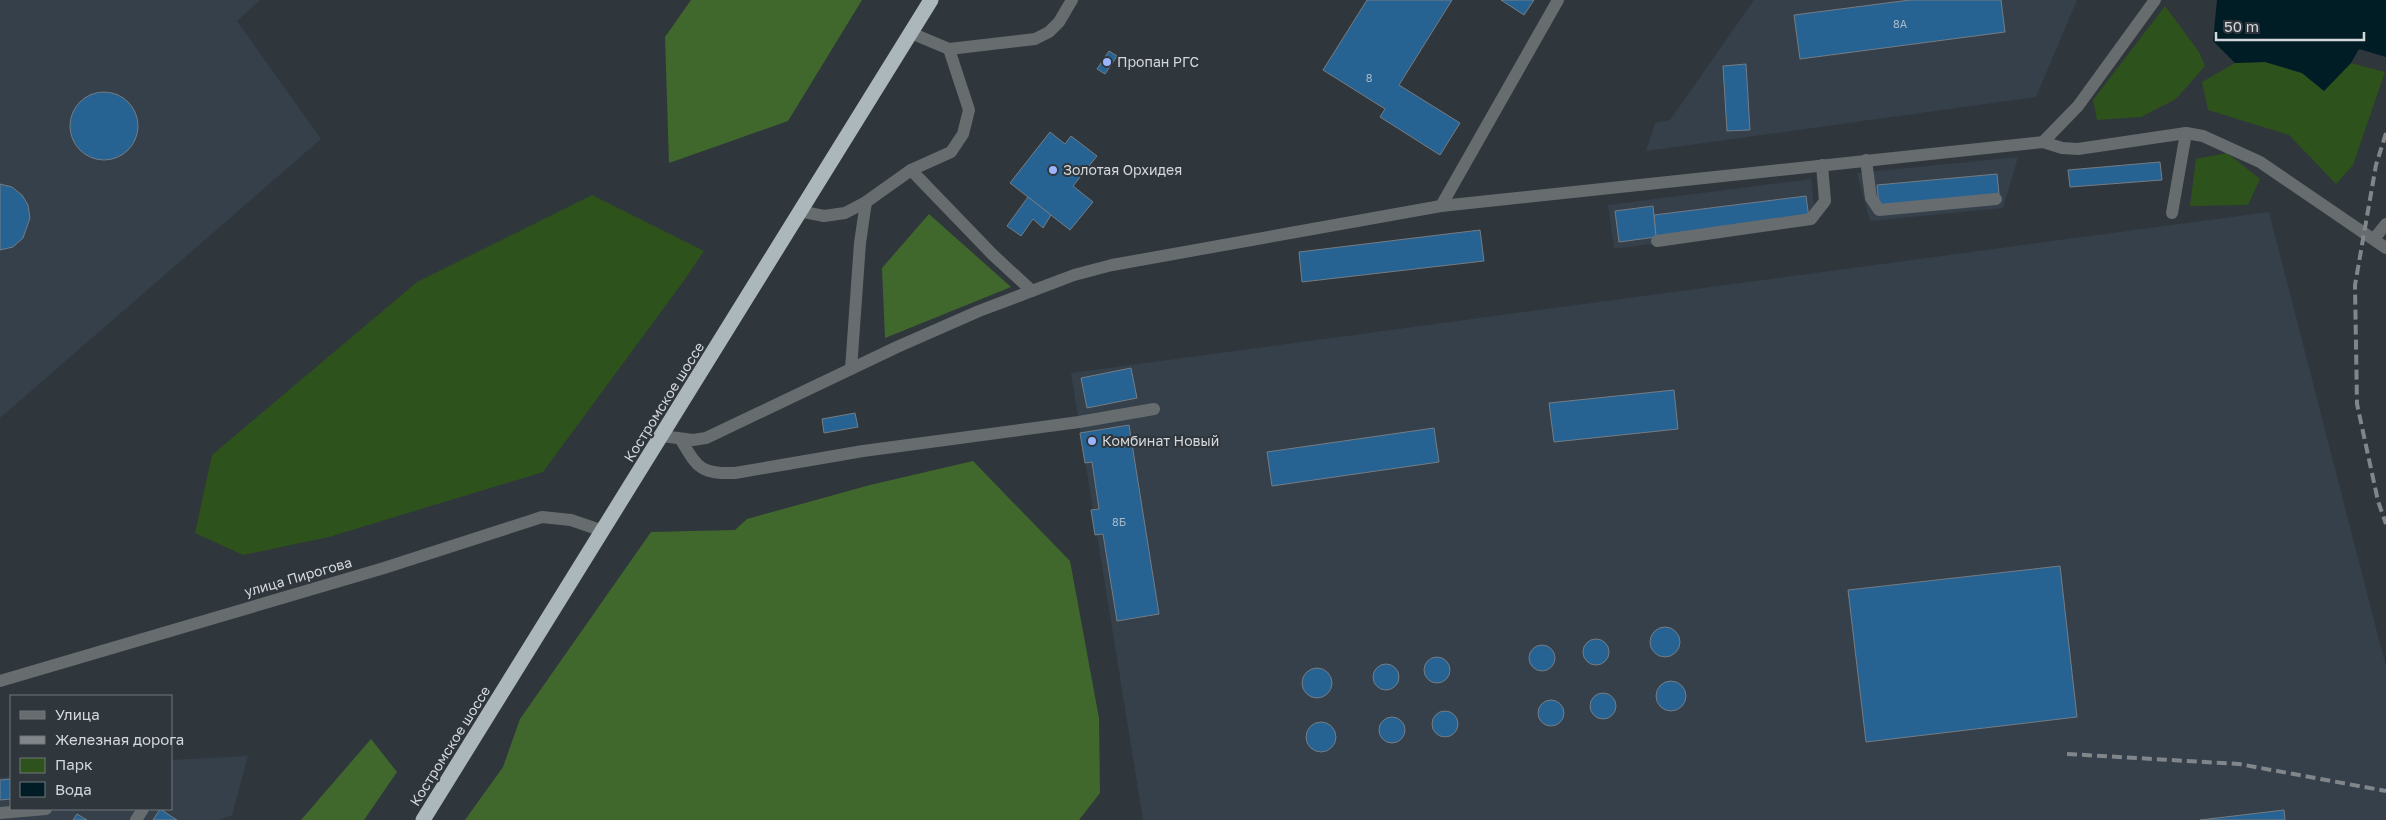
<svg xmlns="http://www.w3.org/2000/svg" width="2386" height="820" font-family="'Golos Text',sans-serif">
<rect width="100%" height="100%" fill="#2f363c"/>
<!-- built -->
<g fill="#35404b">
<polygon points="0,0 260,0 237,21 321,139 0,418"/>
<polygon points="1754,0 2077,0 2036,97 1646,151 1655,123 1670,120"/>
<polygon points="2018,157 2003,208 1870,221 1857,173"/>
<polygon points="1811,179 1816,222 1614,249 1608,205"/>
<polygon points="2269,212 2386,667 2386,820 1143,820 1071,373"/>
<polygon points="248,756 232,815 220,820 0,820 0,778 11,776 11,809 171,809 171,760"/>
</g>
<!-- green -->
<g fill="#2e521b">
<polygon points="2165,6 2199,52 2205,66 2176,99 2141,117 2097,120 2093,100"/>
<polygon points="2265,62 2302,73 2324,91 2351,63 2385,72 2353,165 2336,184 2289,135 2208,110 2202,82 2235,63"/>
<polygon points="2227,153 2260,179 2248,205 2190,206 2196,159"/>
<polygon points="592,195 704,251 683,282 543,472 329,537 243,555 195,533 212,455 417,282"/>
</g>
<!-- forest -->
<g fill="#40682d">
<polygon points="691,0 862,0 788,121 669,163 665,37"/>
<polygon points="929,214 1011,287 885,338 882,268"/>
<polygon points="973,461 1070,561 1099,718 1100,793 1079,820 465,820 503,767 520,719 651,532 735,530 747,519 870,485"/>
<polygon points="371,739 397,772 364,820 301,820"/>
</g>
<!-- water -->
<polygon fill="#001d26" points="2217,0 2386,0 2386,57 2359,49 2351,63 2324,91 2302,73 2265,62 2235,63 2213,41"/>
<!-- building -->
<g fill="#266393" stroke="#757c83">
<polygon points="1367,0 1452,0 1399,85 1460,123 1440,155 1380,117 1385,109 1323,70"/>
<polygon points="1501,0 1534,0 1524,15"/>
<polygon points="1910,0 2001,0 2005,32 1800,59 1794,15"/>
<polygon points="1109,51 1117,56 1105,74 1097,69"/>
<polygon points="1746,64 1750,130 1727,131 1723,66"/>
<circle cx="104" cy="126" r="34"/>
<polygon points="1050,132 1065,144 1071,136 1097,156 1073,186 1093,202 1070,230 1010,183"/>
<polygon points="2160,162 2162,180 2070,187 2068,170"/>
<polygon points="1997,174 1999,194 1879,206 1877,185"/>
<polygon points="0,184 12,187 22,195 28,205 30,218 23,238 13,247 0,250"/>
<polygon points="1806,196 1809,218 1656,237 1654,215"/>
<polygon points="1028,197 1051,215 1043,228 1033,219 1021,236 1007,226"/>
<polygon points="1653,206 1656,237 1619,242 1615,211"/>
<polygon points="1480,230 1484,261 1302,282 1299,252"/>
<polygon points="1131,368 1137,398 1087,408 1081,378"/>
<polygon points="1674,390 1678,429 1554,442 1549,403"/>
<polygon points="855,413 858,427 824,433 822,419"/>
<polygon points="1129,425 1159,614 1117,621 1103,534 1095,535 1091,510 1099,509 1092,462 1085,463 1080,433"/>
<polygon points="1434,428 1439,462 1272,486 1267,452"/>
<polygon points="2060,566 2077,717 1866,742 1848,590"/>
<circle cx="1665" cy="642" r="15"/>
<circle cx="1596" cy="652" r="13"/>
<circle cx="1542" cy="658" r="13"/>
<circle cx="1437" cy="670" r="13"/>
<circle cx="1386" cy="677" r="13"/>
<circle cx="1317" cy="683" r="15"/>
<circle cx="1671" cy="696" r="15"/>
<circle cx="1603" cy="706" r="13"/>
<circle cx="1551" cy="713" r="13"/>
<circle cx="1445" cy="724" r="13"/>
<circle cx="1392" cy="730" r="13"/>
<circle cx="1321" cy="737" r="15"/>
<polygon points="11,779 11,799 0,800 0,780"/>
<polygon points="160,809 177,820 153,820"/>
<polygon points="2284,810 2285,820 2200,820"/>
<polygon points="77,814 87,820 73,820"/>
</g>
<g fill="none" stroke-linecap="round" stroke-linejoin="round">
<!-- minor -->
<g stroke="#676c6e" stroke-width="12">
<polyline points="911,33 949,49 1035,39 1049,32 1059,22 1072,0"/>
<polyline points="2043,142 2062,148 2078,149 2186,133 2203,136 2260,162 2386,248"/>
<polyline points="1866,160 1871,198 1879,210 1996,199"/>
<polyline points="911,170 992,254 1032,291"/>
<polyline points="1441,206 1558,0"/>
<polyline points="799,211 824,216 845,213 866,202 911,170 951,152 963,134 969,110 949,49"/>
<polyline points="2172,213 2186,133"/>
<polyline points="2374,239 2386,224"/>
<polyline points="1657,241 1811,219 1825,201 1822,165"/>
<polyline points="851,369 860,243 866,202"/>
<polyline points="662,436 693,440 706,438 897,347 979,311 1074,275 1112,265 1441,206 2043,142 2078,106 2155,0"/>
<path d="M681,440C698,468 700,474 735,473L863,451L1079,422L1154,409"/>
<polyline points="0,681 384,568 542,517 571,520 603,531"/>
<polyline points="0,813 46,809"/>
<polyline points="136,820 143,809"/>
</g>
<!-- highway -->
<polyline stroke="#acb7bb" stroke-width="15" points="423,820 931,0"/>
<!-- rail -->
<g stroke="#81868b" stroke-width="4" stroke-dasharray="10 5" stroke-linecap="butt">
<polyline points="2386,133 2376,165 2355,285 2357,404 2378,501 2386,524"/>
<polyline points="2067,754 2239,764 2386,791"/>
</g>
</g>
<!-- markers -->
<g fill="#9bb4fd" stroke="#2f363c" stroke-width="2">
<circle cx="1107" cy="62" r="5"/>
<circle cx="1053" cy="170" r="5"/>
<circle cx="1092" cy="441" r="5"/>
</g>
<g text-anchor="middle" stroke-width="4" stroke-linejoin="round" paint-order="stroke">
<!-- number labels -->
<g font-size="11" fill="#a8bbca">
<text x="1900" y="28">8А</text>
<text x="1369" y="82">8</text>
<text x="1119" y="526">8Б</text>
</g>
<!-- poi labels -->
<g font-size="14" fill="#d4d8dc" stroke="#2f363c" text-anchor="start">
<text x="1117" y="67">Пропан РГС</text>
<text x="1063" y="175">Золотая Орхидея</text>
<text x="1102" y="446">Комбинат Новый</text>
</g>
<!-- street labels -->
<g font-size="14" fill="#d4d8dc" stroke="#2f363c">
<text transform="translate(664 402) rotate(-58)" y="5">Костромское шоссе</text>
<text transform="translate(298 577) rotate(-16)" y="5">улица Пирогова</text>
<text transform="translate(450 746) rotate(-58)" y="5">Костромское шоссе</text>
</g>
</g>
<!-- legend -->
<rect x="10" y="695" width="162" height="115" fill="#2f363c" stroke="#71777c"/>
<rect x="20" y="711" width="25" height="8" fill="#676c6e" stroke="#71777c"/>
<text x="55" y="720" font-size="15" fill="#d4d8dc">Улица</text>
<rect x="20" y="736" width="25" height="8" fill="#81868b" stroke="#71777c"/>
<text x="55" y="745" font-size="15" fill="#d4d8dc">Железная дорога</text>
<rect x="20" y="758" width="25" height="15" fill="#2e521b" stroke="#71777c"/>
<text x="55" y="770" font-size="15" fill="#d4d8dc">Парк</text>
<rect x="20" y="782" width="25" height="15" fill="#001d26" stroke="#71777c"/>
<text x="55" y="795" font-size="15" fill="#d4d8dc">Вода</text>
<!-- scale -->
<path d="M2216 32v8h148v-8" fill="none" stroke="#d4d8dc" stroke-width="2.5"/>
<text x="2224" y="32" font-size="15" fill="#d4d8dc" stroke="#2f363c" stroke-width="4" paint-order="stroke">50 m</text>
</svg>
